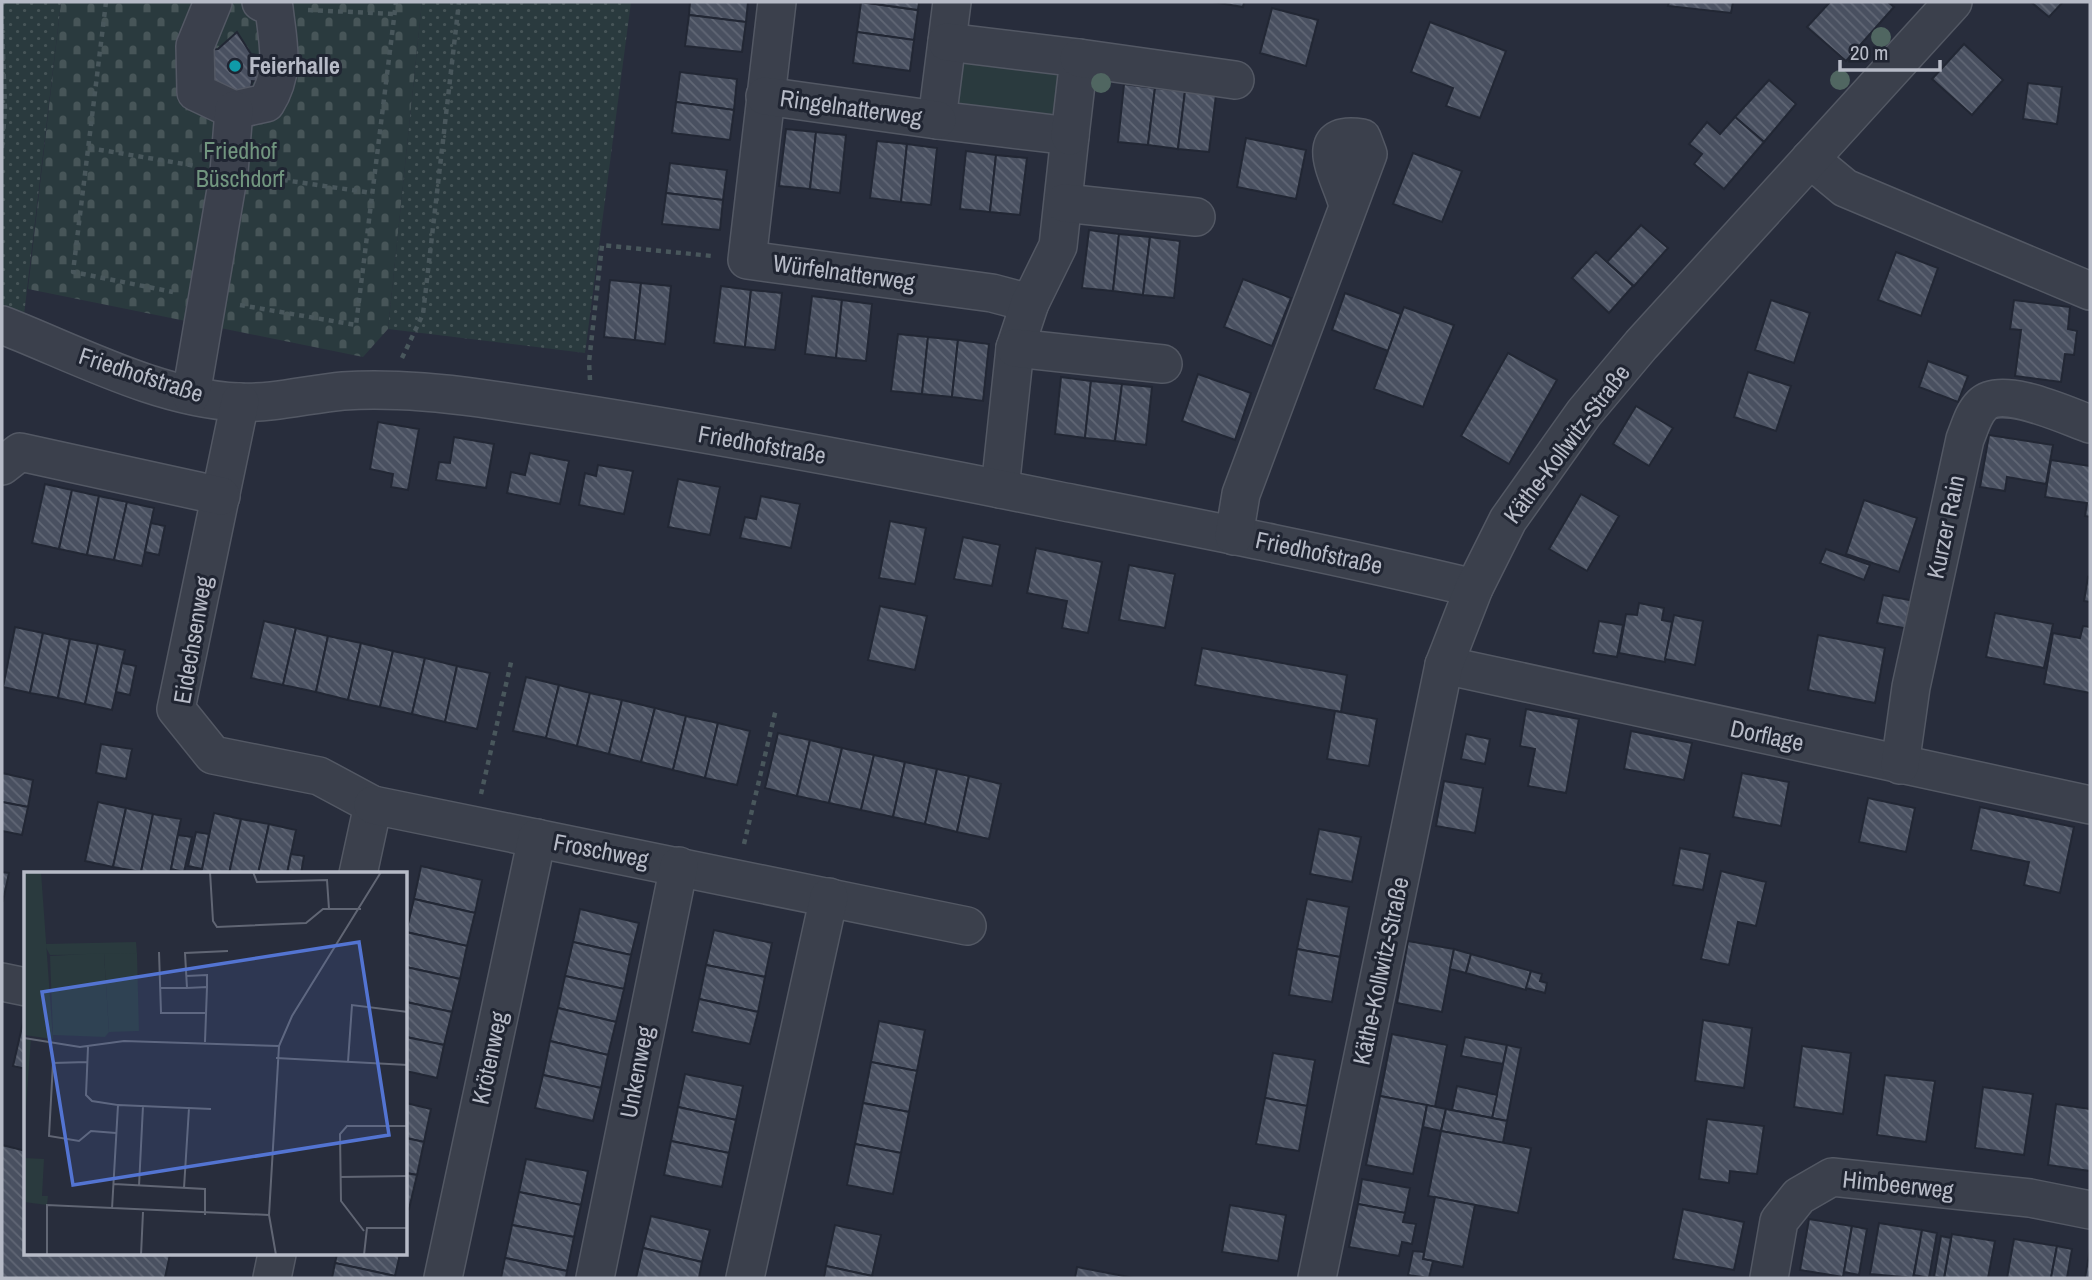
<svg xmlns="http://www.w3.org/2000/svg" width="2092" height="1280" font-family="'Archivo Narrow',sans-serif">
<defs>
<pattern id="cemetery-stones" width="16" height="16" patternUnits="userSpaceOnUse" patternTransform="scale(1.75)"><rect width="16" height="16" fill="#2a3a3e"/><path d="M2 7V4a2 2 0 0 1 4 0v3zM10 15v-3a2 2 0 0 1 4 0v3z" fill="#475558"/></pattern>
<pattern id="park-dots" width="8" height="8" patternUnits="userSpaceOnUse" patternTransform="scale(1.75)"><rect width="8" height="8" fill="#2a3a3e"/><path d="M2 2h.1M6 6h.1" fill="none" stroke="#475558" stroke-width="1.8" stroke-linecap="round"/></pattern>
<pattern id="building-back-hatch" width="6" height="6" patternUnits="userSpaceOnUse" patternTransform="scale(1.75)"><rect width="6" height="6" fill="#495060"/><path d="M-1 5l2 2M0 0l6 6M5-1l2 2" fill="none" stroke="#616775"/></pattern>
</defs>
<rect width="100%" height="100%" fill="#282d3c"/>
<!-- green -->
<path fill="#2a3a3e" d="M965,57L1053,67C1069,92 1062,122 1027,121C1004,120 979,109 956,104L951,71Z"/>
<!-- cemetery -->
<polygon fill="url(#cemetery-stones)" points="61,2 422,2 388,329 363,357 28,289"/>
<!-- park -->
<g fill="url(#park-dots)">
<polygon points="2,2 61,2 24,315 2,306"/>
<polygon points="422,2 631,2 585,353 388,329"/>
</g>
<!-- building -->
<g fill="url(#building-back-hatch)" stroke="#222734" stroke-width="2">
<polygon points="690,2 748,2 746,22 689,15"/>
<polygon points="861,2 918,10 914,40 857,32"/>
<polygon points="861,2 919,2 918,10"/>
<polygon points="1213,2 1244,2 1243,7"/>
<polygon points="1669,2 1733,2 1731,13 1668,6"/>
<polygon points="1830,2 1888,2 1894,7 1846,61 1807,27"/>
<polygon points="2031,2 2063,2 2049,17"/>
<polygon points="1272,8 1318,20 1306,66 1260,53"/>
<polygon points="689,15 746,22 742,52 685,46"/>
<polygon points="1430,22 1506,51 1480,118 1446,106 1453,88 1411,72"/>
<polygon points="237,32 251,54 270,57 268,83 252,81 250,97 212,94 214,76 200,75 203,50 218,49"/>
<polygon points="857,32 914,40 910,71 853,63"/>
<polygon points="1964,44 2003,80 1972,115 1932,79"/>
<polygon points="680,72 737,79 734,110 676,102"/>
<polygon points="1769,80 1796,104 1764,142 1735,117"/>
<polygon points="2028,83 2062,87 2057,124 2023,119"/>
<polygon points="1124,84 1155,88 1148,145 1118,142"/>
<polygon points="1155,88 1185,91 1178,149 1148,145"/>
<polygon points="1185,91 1216,95 1209,152 1178,149"/>
<polygon points="676,102 734,110 730,140 672,133"/>
<polygon points="1735,117 1764,142 1724,189 1694,164 1702,154 1689,144 1707,122 1720,134"/>
<polygon points="786,129 816,132 810,189 779,186"/>
<polygon points="816,132 846,135 840,193 810,189"/>
<polygon points="1246,138 1306,150 1296,199 1237,187"/>
<polygon points="877,141 907,144 901,202 870,198"/>
<polygon points="907,144 937,148 931,205 901,202"/>
<polygon points="966,151 996,155 990,212 960,209"/>
<polygon points="1413,153 1462,171 1442,222 1393,204"/>
<polygon points="996,155 1027,158 1020,215 990,212"/>
<polygon points="670,163 727,170 723,200 666,193"/>
<polygon points="666,193 723,200 720,230 662,224"/>
<polygon points="1641,225 1668,248 1634,286 1607,262"/>
<polygon points="1089,230 1119,234 1113,291 1082,288"/>
<polygon points="1119,234 1150,237 1143,295 1113,291"/>
<polygon points="1150,237 1180,241 1174,298 1143,295"/>
<polygon points="1596,252 1633,286 1609,313 1572,278"/>
<polygon points="1896,252 1938,268 1921,316 1878,300"/>
<polygon points="1243,279 1291,298 1272,346 1224,327"/>
<polygon points="610,280 641,283 635,340 604,337"/>
<polygon points="641,283 671,286 665,344 635,340"/>
<polygon points="721,286 751,290 745,347 714,343"/>
<polygon points="751,290 782,293 775,350 745,347"/>
<polygon points="1345,293 1401,314 1388,351 1332,330"/>
<polygon points="812,296 842,300 836,358 805,354"/>
<polygon points="842,300 872,304 866,361 836,358"/>
<polygon points="1771,300 1810,313 1794,363 1755,350"/>
<polygon points="2014,300 2070,307 2068,329 2077,331 2074,355 2065,354 2061,382 2015,376 2021,330 2010,329"/>
<polygon points="1404,307 1454,325 1423,407 1374,389"/>
<polygon points="898,334 928,337 922,394 891,391"/>
<polygon points="928,337 958,340 952,397 922,394"/>
<polygon points="958,340 989,344 983,401 952,397"/>
<polygon points="1508,353 1557,380 1509,464 1461,436"/>
<polygon points="1928,361 1968,376 1958,402 1919,387"/>
<polygon points="1748,372 1791,386 1776,431 1734,417"/>
<polygon points="1198,374 1251,393 1235,440 1182,421"/>
<polygon points="1061,377 1091,381 1085,438 1055,434"/>
<polygon points="1091,381 1122,384 1115,441 1085,438"/>
<polygon points="1122,384 1152,387 1146,445 1115,441"/>
<polygon points="1636,406 1673,428 1649,466 1613,444"/>
<polygon points="378,422 419,429 408,490 391,487 393,474 370,469"/>
<polygon points="1989,435 2053,445 2046,484 2007,477 2005,491 1980,487"/>
<polygon points="454,437 494,444 486,488 436,480 439,462 450,463"/>
<polygon points="530,453 569,461 560,504 507,493 511,472 525,475"/>
<polygon points="2051,460 2090,466 2090,517 2085,516 2087,503 2045,497"/>
<polygon points="598,465 633,471 624,514 579,505 585,473 596,476"/>
<polygon points="678,479 720,487 710,535 668,527"/>
<polygon points="45,484 72,490 59,549 32,543"/>
<polygon points="72,490 99,496 87,555 59,549"/>
<polygon points="1581,494 1619,516 1587,571 1549,549"/>
<polygon points="99,496 127,502 114,560 87,555"/>
<polygon points="761,496 800,504 791,548 740,538 745,517 756,519"/>
<polygon points="1864,500 1917,518 1899,572 1846,554"/>
<polygon points="127,502 154,508 142,566 114,560"/>
<polygon points="890,521 926,528 915,584 879,578"/>
<polygon points="151,523 165,526 159,555 145,552"/>
<polygon points="963,537 1000,545 992,586 954,579"/>
<polygon points="1036,548 1102,562 1088,633 1062,628 1067,601 1027,593"/>
<polygon points="1826,549 1870,565 1864,580 1820,563"/>
<polygon points="1129,565 1175,574 1165,628 1119,620"/>
<polygon points="2088,577 2090,578 2090,602 2084,601"/>
<polygon points="1883,595 1920,602 1914,630 1877,623"/>
<polygon points="1639,603 1664,608 1662,620 1672,622 1665,662 1619,653 1626,614 1637,615"/>
<polygon points="880,606 927,616 915,670 868,660"/>
<polygon points="1995,613 2053,624 2044,668 1986,657"/>
<polygon points="1674,615 1703,621 1695,665 1665,659"/>
<polygon points="264,621 296,628 283,685 251,678"/>
<polygon points="1599,621 1623,625 1617,657 1593,653"/>
<polygon points="2083,626 2090,627 2090,693 2044,684 2053,633 2080,638"/>
<polygon points="15,627 43,633 30,693 3,687"/>
<polygon points="296,628 328,636 316,692 283,685"/>
<polygon points="43,633 70,639 58,698 30,693"/>
<polygon points="1818,635 1885,648 1875,703 1808,690"/>
<polygon points="328,636 361,643 348,700 316,692"/>
<polygon points="70,639 98,644 85,704 58,698"/>
<polygon points="361,643 393,651 380,707 348,700"/>
<polygon points="98,644 125,650 112,710 85,704"/>
<polygon points="1202,648 1347,675 1341,712 1195,685"/>
<polygon points="393,651 425,658 412,714 380,707"/>
<polygon points="425,658 457,666 445,722 412,714"/>
<polygon points="122,663 136,666 130,695 116,692"/>
<polygon points="457,666 490,673 477,729 445,722"/>
<polygon points="526,677 559,685 546,738 513,731"/>
<polygon points="559,685 590,693 577,746 546,738"/>
<polygon points="590,693 622,700 609,754 577,746"/>
<polygon points="622,700 655,708 641,762 609,754"/>
<polygon points="655,708 686,716 673,770 641,762"/>
<polygon points="1526,709 1579,719 1566,793 1528,786 1535,749 1520,746"/>
<polygon points="1335,711 1377,719 1369,766 1327,759"/>
<polygon points="686,716 718,723 705,778 673,770"/>
<polygon points="718,723 750,731 737,785 705,778"/>
<polygon points="1631,731 1692,743 1684,780 1624,769"/>
<polygon points="778,733 810,740 797,796 765,788"/>
<polygon points="1466,734 1490,739 1485,764 1461,759"/>
<polygon points="810,740 842,748 829,803 797,796"/>
<polygon points="101,744 132,749 126,779 96,773"/>
<polygon points="842,748 874,755 861,810 829,803"/>
<polygon points="874,755 905,762 893,817 861,810"/>
<polygon points="905,762 937,769 925,824 893,817"/>
<polygon points="937,769 969,776 957,832 925,824"/>
<polygon points="2,773 33,780 28,807 2,802"/>
<polygon points="1742,773 1789,782 1781,826 1733,817"/>
<polygon points="969,776 1001,784 989,839 957,832"/>
<polygon points="1444,781 1483,788 1475,833 1436,826"/>
<polygon points="1868,798 1915,808 1906,852 1859,842"/>
<polygon points="2,802 28,807 22,835 2,831"/>
<polygon points="98,802 126,808 113,867 85,861"/>
<polygon points="1980,807 2074,827 2060,893 2024,885 2029,862 1971,850"/>
<polygon points="126,808 153,814 141,872 113,867"/>
<polygon points="214,813 241,819 229,874 201,872"/>
<polygon points="153,814 181,819 170,874 141,872"/>
<polygon points="241,819 269,824 258,874 229,874"/>
<polygon points="269,824 296,830 287,874 258,874"/>
<polygon points="1319,829 1361,837 1352,882 1310,874"/>
<polygon points="196,832 209,834 202,869 188,866"/>
<polygon points="178,835 192,837 184,872 171,869"/>
<polygon points="1680,848 1710,854 1703,890 1673,885"/>
<polygon points="291,854 304,856 301,874 287,874"/>
<polygon points="421,866 482,880 475,913 414,899"/>
<polygon points="1721,871 1766,882 1756,926 1738,922 1729,965 1701,959"/>
<polygon points="2,872 9,873 3,901 2,901"/>
<polygon points="414,899 475,913 467,946 406,932"/>
<polygon points="1307,899 1349,907 1340,957 1297,949"/>
<polygon points="580,909 639,923 631,955 573,942"/>
<polygon points="714,930 772,943 765,977 706,965"/>
<polygon points="406,932 467,946 460,979 406,967"/>
<polygon points="1408,941 1454,949 1442,1012 1397,1003"/>
<polygon points="573,942 631,955 624,989 565,976"/>
<polygon points="1297,949 1340,957 1332,1002 1289,995"/>
<polygon points="1454,949 1471,954 1466,973 1450,969"/>
<polygon points="1471,954 1531,971 1526,990 1466,973"/>
<polygon points="706,965 765,977 758,1012 699,999"/>
<polygon points="406,967 460,979 452,1012 406,1002"/>
<polygon points="1531,971 1542,974 1540,981 1547,983 1545,993 1526,988"/>
<polygon points="565,976 624,989 616,1022 558,1008"/>
<polygon points="699,999 758,1012 750,1044 692,1032"/>
<polygon points="406,1002 452,1012 444,1045 406,1037"/>
<polygon points="558,1008 616,1022 608,1055 550,1041"/>
<polygon points="25,1014 26,1014 26,1069 13,1066"/>
<polygon points="1703,1020 1752,1028 1744,1088 1695,1081"/>
<polygon points="879,1021 925,1030 917,1071 871,1062"/>
<polygon points="1392,1034 1447,1045 1435,1107 1380,1096"/>
<polygon points="406,1037 444,1045 437,1078 406,1071"/>
<polygon points="1465,1037 1507,1045 1503,1064 1461,1056"/>
<polygon points="550,1041 608,1055 601,1088 543,1075"/>
<polygon points="1507,1045 1521,1048 1507,1121 1492,1118"/>
<polygon points="1802,1046 1851,1053 1843,1114 1794,1107"/>
<polygon points="1273,1053 1315,1060 1307,1106 1265,1098"/>
<polygon points="871,1062 917,1071 909,1112 863,1103"/>
<polygon points="685,1074 743,1086 736,1120 678,1107"/>
<polygon points="543,1075 601,1088 593,1121 535,1108"/>
<polygon points="1885,1075 1935,1081 1926,1142 1877,1135"/>
<polygon points="1457,1086 1497,1095 1492,1118 1452,1110"/>
<polygon points="1983,1087 2033,1094 2024,1155 1975,1148"/>
<polygon points="1380,1096 1427,1105 1413,1174 1366,1165"/>
<polygon points="1265,1098 1307,1106 1299,1151 1256,1144"/>
<polygon points="406,1103 431,1109 424,1142 406,1138"/>
<polygon points="863,1103 909,1112 901,1153 855,1144"/>
<polygon points="2056,1104 2090,1109 2090,1171 2048,1165"/>
<polygon points="1427,1105 1446,1109 1441,1131 1423,1127"/>
<polygon points="678,1107 736,1120 729,1153 671,1141"/>
<polygon points="1446,1109 1507,1121 1503,1143 1441,1131"/>
<polygon points="1707,1119 1764,1126 1757,1174 1730,1171 1729,1183 1699,1179"/>
<polygon points="1441,1131 1531,1148 1518,1213 1428,1196"/>
<polygon points="406,1138 424,1142 417,1175 406,1173"/>
<polygon points="671,1141 729,1153 722,1187 664,1175"/>
<polygon points="855,1144 901,1153 893,1194 847,1185"/>
<polygon points="2,1145 26,1151 26,1254 170,1254 165,1278 2,1278"/>
<polygon points="526,1159 588,1171 581,1205 519,1192"/>
<polygon points="406,1173 417,1175 409,1209 406,1208"/>
<polygon points="1362,1179 1410,1188 1405,1213 1358,1204"/>
<polygon points="519,1192 581,1205 574,1237 512,1225"/>
<polygon points="1435,1197 1475,1205 1463,1267 1423,1259"/>
<polygon points="1358,1204 1405,1213 1403,1222 1416,1224 1412,1244 1402,1242 1399,1256 1349,1247"/>
<polygon points="1230,1205 1286,1215 1278,1261 1222,1252"/>
<polygon points="1683,1209 1744,1222 1734,1270 1673,1259"/>
<polygon points="651,1216 710,1230 702,1262 643,1248"/>
<polygon points="1809,1219 1852,1226 1843,1277 1800,1270"/>
<polygon points="1879,1223 1922,1230 1913,1278 1870,1274"/>
<polygon points="512,1225 574,1237 567,1271 505,1258"/>
<polygon points="835,1225 881,1235 872,1276 826,1266"/>
<polygon points="1852,1226 1867,1229 1859,1275 1844,1272"/>
<polygon points="1922,1230 1937,1233 1929,1278 1914,1275"/>
<polygon points="1952,1234 1995,1241 1988,1278 1944,1278"/>
<polygon points="1941,1236 1951,1238 1944,1278 1934,1277"/>
<polygon points="2014,1239 2057,1246 2051,1278 2007,1278"/>
<polygon points="2057,1246 2072,1249 2067,1278 2051,1278"/>
<polygon points="643,1248 702,1262 699,1278 636,1278"/>
<polygon points="2090,1249 2090,1278 2085,1278"/>
<polygon points="1413,1251 1424,1252 1423,1259 1433,1261 1429,1278 1408,1275"/>
<polygon points="337,1254 400,1254 395,1276 335,1263"/>
<polygon points="505,1258 567,1271 566,1278 501,1278"/>
<polygon points="335,1263 395,1276 395,1278 332,1278"/>
<polygon points="826,1266 872,1276 871,1278 824,1278"/>
<polygon points="1077,1267 1134,1278 1075,1278"/>
</g>
<g fill="none" stroke-linecap="round" stroke-linejoin="round">
<!-- minor casing -->
<g stroke="#535864" stroke-width="40">
<g id="minor">
<path d="M213,2L195,46L196,92L234,110L266,103C286,71 278,44 274,8L261,2"/>
<polyline points="777,2 747,260 992,293 1030,303"/>
<polyline points="952,2 937,120 1070,136 1058,246 1030,303 1015,348 1000,489"/>
<polyline points="947,42 1079,58 1070,136"/>
<polyline points="1079,58 1235,80"/>
<polyline points="765,96 937,120"/>
<polyline points="1810,159 1845,188 2090,291"/>
<polyline points="1064,203 1196,217"/>
<path d="M2,325C74,353 160,399 238,402C273,404 309,394 343,391C388,388 435,392 479,398C674,426 867,462 1060,501C1198,528 1337,555 1474,588"/>
<polyline points="1015,348 1163,364"/>
<polyline points="191,395 229,172 234,110"/>
<polyline points="240,402 176,709 213,755 319,776 373,805 358,874"/>
<polyline points="2,466 20,452 221,496"/>
<path d="M1234,536L1241,494L1368,154L1362,138C1307,129 1343,181 1348,206"/>
<polyline points="1444,665 2090,805"/>
<path d="M1900,765L1911,687L1965,439C1970,427 1973,414 1982,405C2002,385 2067,416 2090,424"/>
<polyline points="373,805 967,926"/>
<polyline points="2,982 26,987"/>
<polyline points="272,1278 277,1254"/>
<polyline points="443,1278 537,838"/>
<polyline points="595,1278 679,866"/>
<polyline points="745,1278 829,897"/>
<polyline points="1317,1278 1444,665 1474,588 1508,520 1584,413 1641,345 1953,2"/>
<polyline points="1769,1278 1779,1221 1799,1196 1832,1177 2030,1198 2090,1210"/>
</g>
</g>
<!-- path -->
<g stroke="#49575c" stroke-width="4.5" stroke-dasharray="5 5" stroke-linecap="butt">
<polyline points="106,2 73,272 173,292"/>
<polyline points="308,10 394,14"/>
<polyline points="2,24 5,109 2,148"/>
<polyline points="89,148 196,166"/>
<polyline points="263,177 372,193"/>
<polyline points="240,305 356,325 396,2"/>
<polyline points="402,358 423,314 459,2"/>
<polyline points="590,380 589,362 602,245 712,256"/>
<polyline points="481,794 512,658"/>
<polyline points="744,844 776,709"/>
</g>
<!-- minor -->
<use href="#minor" stroke="#3b404c" stroke-width="37"/>
</g>
<!-- trees -->
<g fill="#506661">
<circle cx="1881" cy="37" r="10"/>
<circle cx="1840" cy="80" r="10"/>
<circle cx="1101" cy="83" r="10"/>
</g>
<!-- markers -->
<circle fill="#0f9aa8" stroke="#202532" stroke-width="2.5" cx="235" cy="66" r="7"/>
<g text-anchor="middle" stroke-width="6" stroke-linejoin="round" paint-order="stroke">
<!-- poi labels -->
<g font-size="24" font-weight="bold" fill="#b7bbc7" stroke="#202532" text-anchor="start">
<text x="249" y="74">Feierhalle</text>
</g>
<!-- street labels -->
<g font-size="24" fill="#b7bbc7" stroke="#202532">
<text transform="translate(851 108) rotate(8)" y="8">Ringelnatterweg</text>
<text transform="translate(844 273) rotate(8)" y="8">Würfelnatterweg</text>
<text transform="translate(141 375) rotate(18)" y="8">Friedhofstraße</text>
<text transform="translate(1567 444) rotate(-53)" y="8">Käthe-Kollwitz-Straße</text>
<text transform="translate(762 445) rotate(10)" y="8">Friedhofstraße</text>
<text transform="translate(1946 527) rotate(-78)" y="8">Kurzer Rain</text>
<text transform="translate(1319 553) rotate(12)" y="8">Friedhofstraße</text>
<text transform="translate(193 640) rotate(-80)" y="8">Eidechsenweg</text>
<text transform="translate(1767 736) rotate(12)" y="8">Dorflage</text>
<text transform="translate(601 851) rotate(11)" y="8">Froschweg</text>
<text transform="translate(1381 971) rotate(-78)" y="8">Käthe-Kollwitz-Straße</text>
<text transform="translate(490 1058) rotate(-78)" y="8">Krötenweg</text>
<text transform="translate(637 1072) rotate(-79)" y="8">Unkenweg</text>
<text transform="translate(1898 1185) rotate(6)" y="8">Himbeerweg</text>
</g>
<!-- park labels -->
<g font-size="24" fill="#71957f" stroke="#202532">
<text x="240" y="159">Friedhof<tspan x="240" dy="28">Büschdorf</tspan></text>
</g>
</g>
<!-- overview -->
<g transform="translate(24 872)">
<rect width="383" height="383" fill="#282d3c"/>
<path d="M112,70L113,82L26,83L20,72Z" fill="#2a3a3e"/>
<path d="M80,81L85,160L81,165L29,163L26,84Z" fill="#2a3a3e"/>
<path d="M0,0H17L29,167L0,163ZM80,81L113,82L115,159L85,160ZM0,166H7L0,263ZM0,286L20,287L18,324H24L23,333L0,330Z" fill="#2a3a3e"/>
<path fill="none" stroke="#616674" stroke-width="2" d="M186,0L189,49L193,55L282,51L299,37H337M229,0L233,10L303,8L305,37M135,80L137,141H181M162,104L183,103V115M136,116H163M0,166L56,175L100,169L255,174M181,170L183,115L163,116L161,81L204,79M64,175L62,223L68,229L94,233L88,337M252,186L384,193M63,190L29,191L25,264L55,269L67,259L92,261M324,190L328,133L384,140M94,233L187,237M316,305L384,304M90,312L181,317V343M115,314L119,234M160,316L165,236M340,359L317,329L316,262L323,254H384M23,383V333L245,343M117,383L119,340M252,383L245,343L255,174L268,144L357,0M340,383L343,356H384"/>
<path fill="#5374d2" fill-opacity="0.15" stroke="#5374d2" stroke-width="3.5" d="M335,70L365,263L49,313L18,120Z"/>
<rect width="383" height="383" fill="none" stroke="#b7bbc7" stroke-width="3.5"/>
</g>
<!-- border -->
<rect width="2092" height="1280" fill="none" stroke="#b7bbc7" stroke-width="7"/>
<!-- scale -->
<path d="M1840 60v10h100v-10" fill="none" stroke="#b7bbc7" stroke-width="3.5"/>
<text x="1850" y="60" font-size="21" fill="#b7bbc7" stroke="#202532" stroke-width="5" paint-order="stroke">20 m</text>
</svg>
